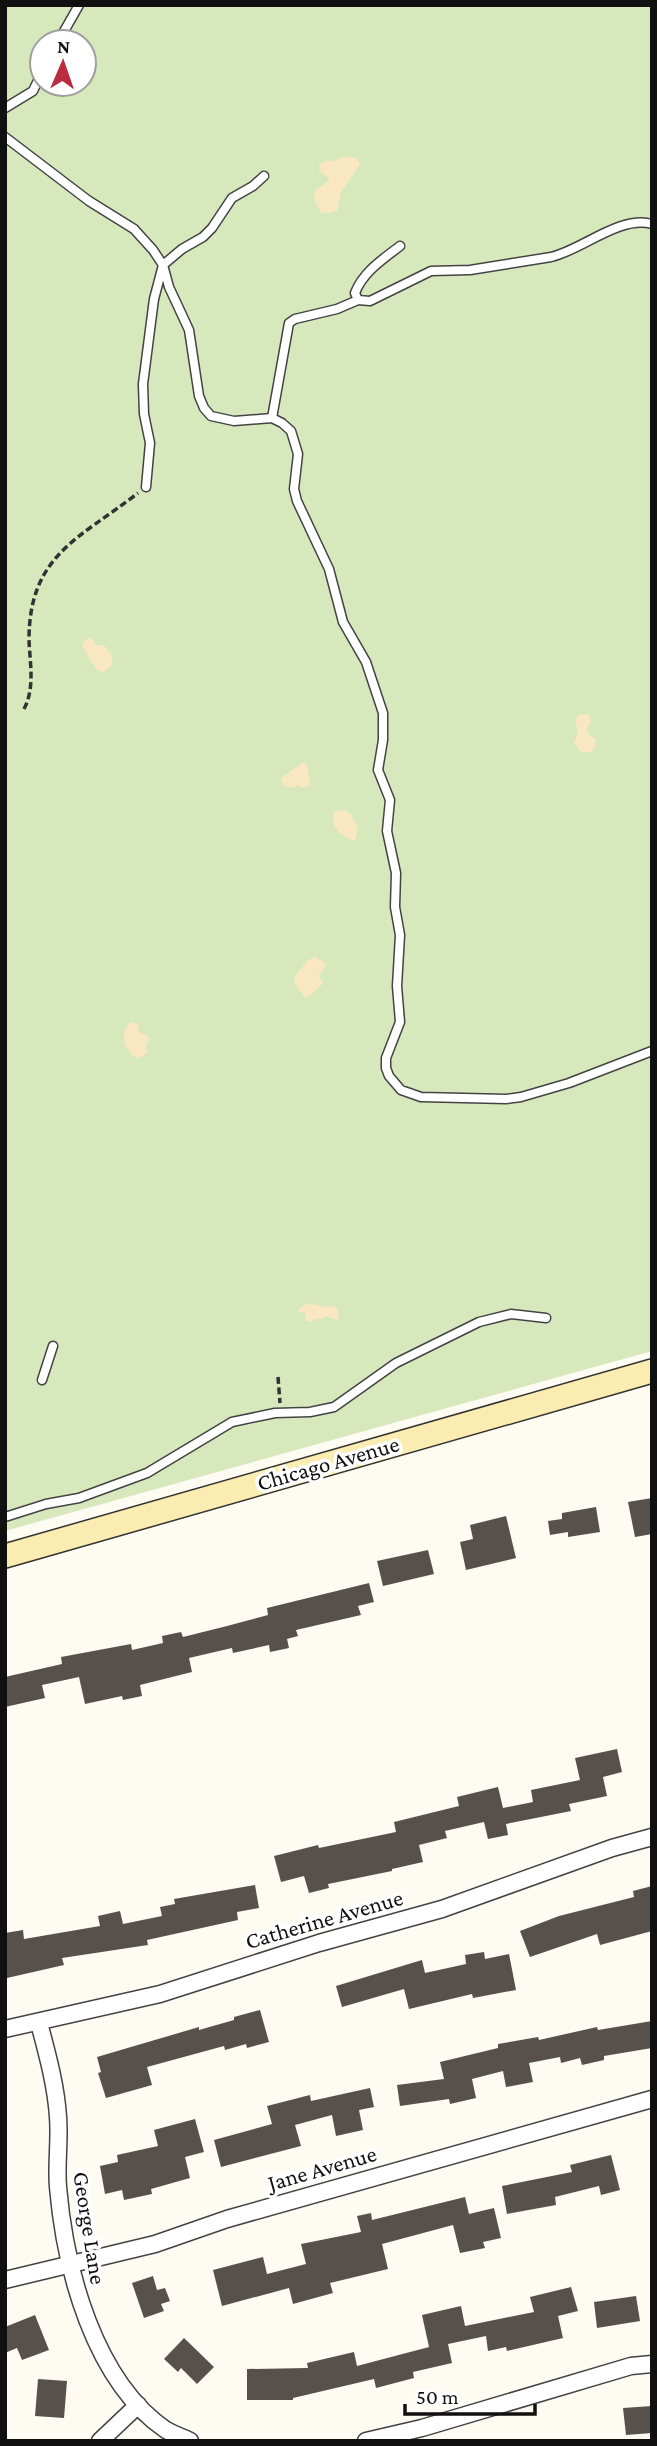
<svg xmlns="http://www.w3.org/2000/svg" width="657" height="2446" font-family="'Crimson Pro',serif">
<rect width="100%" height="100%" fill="#fefbf3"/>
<!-- green -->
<path fill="#d7e8bd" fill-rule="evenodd" d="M5,5H652V1351L5,1531ZM42,42H84V84H42Z"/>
<!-- sand -->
<g fill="#f8e7c1">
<polygon points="343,157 357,158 360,165 340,193 338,210 328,213 321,213 314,199 315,191 330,179 319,171 319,165 328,160 334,161"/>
<polygon points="91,637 96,645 104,645 113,657 111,666 103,672 96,669 83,648 83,642"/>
<polygon points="589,714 591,722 587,728 588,734 596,739 595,748 591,752 581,752 574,743 578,732 575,720 578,715"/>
<polygon points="303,763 307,764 310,786 303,788 298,785 294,788 286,787 281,780 282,777"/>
<path d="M344,810L351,814L358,829L355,841C342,837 329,827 334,812Z"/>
<polygon points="315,957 325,963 325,966 319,975 323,984 309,996 304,997 295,984 294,977 308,960"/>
<path d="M131,1022L138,1023L139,1032L147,1035L149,1040L146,1045L147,1053L138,1059C126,1053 122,1041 125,1028Z"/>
<polygon points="307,1303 323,1307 334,1306 338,1310 339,1317 336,1320 325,1316 322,1319 316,1318 311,1322 306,1321 305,1313 299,1312 299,1309"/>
</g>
<!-- building -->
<g fill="#58504c">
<polygon points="652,1498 652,1534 635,1537 628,1502"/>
<polygon points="596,1507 600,1532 568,1537 568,1532 550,1535 548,1521 562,1519 562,1513"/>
<polygon points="506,1516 516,1558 466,1570 460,1542 473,1539 470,1525"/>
<polygon points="428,1550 434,1574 383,1586 377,1561"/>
<polygon points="369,1583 374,1602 358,1606 361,1615 296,1630 298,1636 287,1639 289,1648 270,1652 269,1645 233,1653 232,1648 189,1658 192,1672 140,1685 142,1696 123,1700 122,1696 85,1704 79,1677 42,1685 45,1698 5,1707 5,1677 62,1664 61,1657 131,1644 132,1650 163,1643 162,1636 181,1632 183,1637 227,1626 268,1615 267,1608"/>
<polygon points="617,1749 622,1772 603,1777 607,1796 569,1804 571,1811 506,1824 508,1835 488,1839 484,1822 445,1831 447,1838 419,1845 423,1862 392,1869 392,1871 328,1884 329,1888 309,1893 304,1876 281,1882 274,1856 318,1845 319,1848 396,1832 394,1822 459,1806 457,1797 498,1787 503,1808 533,1802 531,1790 580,1780 575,1758"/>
<polygon points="255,1885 259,1908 237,1912 238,1920 147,1940 148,1945 62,1958 64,1965 7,1978 5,1933 23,1930 24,1939 100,1926 98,1916 120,1911 123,1924 162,1916 160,1907 175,1904 174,1899"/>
<polygon points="652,1886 652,1931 600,1945 597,1934 530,1957 520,1931 559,1916 634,1897 633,1891"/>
<polygon points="484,1952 485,1959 509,1954 516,1990 473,1998 472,1994 409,2009 404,1989 342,2007 336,1986 422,1960 425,1973 466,1964 465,1955"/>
<polygon points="260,2010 269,2042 247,2048 246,2044 225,2050 224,2046 147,2067 152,2085 106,2098 98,2073 101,2072 97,2057 199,2027 199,2030 234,2020 234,2017"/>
<polygon points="652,2021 652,2048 604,2056 604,2060 582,2065 580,2058 561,2063 560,2057 529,2063 533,2082 506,2087 503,2071 472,2079 476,2098 450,2104 449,2099 400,2106 397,2085 444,2079 440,2062 498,2048 498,2044 538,2037 539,2040 597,2027 598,2030"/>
<polygon points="370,2088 374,2107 359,2110 363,2130 336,2136 332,2115 295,2125 301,2146 221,2167 214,2140 272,2124 267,2106 310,2095 311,2101"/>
<polygon points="195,2119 204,2152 185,2157 190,2178 151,2189 152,2194 124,2200 122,2190 105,2194 100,2166 118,2162 117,2155 158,2146 154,2130"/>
<polygon points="611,2155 620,2190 601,2195 599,2186 555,2197 556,2205 507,2214 502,2186 572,2172 570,2165"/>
<polygon points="465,2197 469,2214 494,2208 501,2238 483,2242 485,2248 460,2253 453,2225 382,2244 388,2269 330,2283 333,2293 293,2304 289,2288 222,2306 213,2270 263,2257 267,2274 306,2264 301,2244 361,2232 357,2216 371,2213 372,2220"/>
<polygon points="153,2276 157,2290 165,2288 170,2301 161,2304 164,2311 144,2318 132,2283"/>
<polygon points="571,2287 578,2311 558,2316 563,2338 507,2351 506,2347 488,2351 486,2336 448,2344 452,2363 413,2372 414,2378 376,2388 374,2379 293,2398 293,2400 247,2400 247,2369 308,2368 307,2363 354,2352 357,2366 429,2347 422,2315 461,2306 465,2326 534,2312 530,2297"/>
<polygon points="636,2296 640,2321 597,2328 594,2302"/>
<polygon points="35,2315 49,2350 22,2360 17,2348 5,2353 5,2327"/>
<polygon points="184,2338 214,2367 197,2384 181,2368 178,2372 164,2359"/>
<polygon points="38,2379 67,2381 64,2418 35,2416"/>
<polygon points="652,2406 652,2433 626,2435 623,2408"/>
</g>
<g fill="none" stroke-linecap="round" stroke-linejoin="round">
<!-- lane casing -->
<g stroke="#434343" stroke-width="11">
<g id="lane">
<polyline points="58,42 79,5"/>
<polyline points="5,108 33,91 42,72"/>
<polyline points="5,137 89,201 134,229 153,250 163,265 169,287 189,330 199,396 204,408 211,416 234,421 272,418 282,423 291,431 298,454 294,489 297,501 329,569 343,622 366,662 383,713 383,740 378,770 390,800 387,831 396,873 395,907 400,935 397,986 400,1022 386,1058 386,1068 389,1076 401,1090 421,1097 506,1099 521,1097 569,1083 652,1051"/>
<path d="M400,246C383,259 363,272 355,293L358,300L370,301L431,271L470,270L551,257C582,250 620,215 652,224"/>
<polyline points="272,418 289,323 295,319 337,309 358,300"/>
<polyline points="146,487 150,443 144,414 143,384 154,299 163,265 182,249 203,237 212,228 232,198 253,186 264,176"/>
<polyline points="42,1380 53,1346"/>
<polyline points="5,1517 46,1504 79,1498 147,1473 232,1422 275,1413 310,1412 334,1407 396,1363 479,1322 511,1314 546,1318"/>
</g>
</g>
<!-- street casing -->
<g stroke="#434343" stroke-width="19">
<g id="street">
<path d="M39,2023C47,2053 56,2085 58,2117C60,2140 56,2164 58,2187C65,2269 94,2381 166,2430C173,2434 182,2437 190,2441"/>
<polyline points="5,2029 160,1994 319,1943 442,1909 612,1848 652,1837"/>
<polyline points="5,2280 155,2244 227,2219 652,2099"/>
<polyline points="100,2441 138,2405"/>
<polyline points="366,2441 422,2428 631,2366 652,2364"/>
</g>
</g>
<!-- secondary casing -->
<g stroke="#323232" stroke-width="26">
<polyline id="secondary" points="5,1556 652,1371"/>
</g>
<!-- path -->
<g stroke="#323232" stroke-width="3.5" stroke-dasharray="7 3.5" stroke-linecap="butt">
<path d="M24,709C35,688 30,664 29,640C29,555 79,539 138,493"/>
<polyline points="278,1377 280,1403"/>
</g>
<!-- lane -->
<use href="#lane" stroke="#fff" stroke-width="8"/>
<!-- street -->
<use href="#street" stroke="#fff" stroke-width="16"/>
<!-- secondary -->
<use href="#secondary" stroke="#fbecb1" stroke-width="23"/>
</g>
<g text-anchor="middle" stroke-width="7" stroke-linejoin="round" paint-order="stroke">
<!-- street labels -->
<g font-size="23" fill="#101010" stroke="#fff">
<text transform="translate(328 1463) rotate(-16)" y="8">Chicago Avenue</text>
<text transform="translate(324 1919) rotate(-16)" y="8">Catherine Avenue</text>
<text transform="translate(322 2168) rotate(-16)" y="8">Jane Avenue</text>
<text transform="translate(90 2228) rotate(81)" y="8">George Lane</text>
</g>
</g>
<!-- border -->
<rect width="657" height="2446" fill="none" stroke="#101010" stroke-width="14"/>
<!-- north arrow -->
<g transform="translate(63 63) rotate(2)"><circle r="33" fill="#ffffff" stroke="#9f9f9f" stroke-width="2"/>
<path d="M0-5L12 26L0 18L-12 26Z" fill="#ba2d41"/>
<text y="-10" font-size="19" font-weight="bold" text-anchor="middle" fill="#101010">N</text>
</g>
<!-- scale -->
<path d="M405 2404v10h130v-10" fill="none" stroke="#101010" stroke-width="3.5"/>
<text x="416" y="2404" font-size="21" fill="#101010" stroke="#ffffff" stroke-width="5" paint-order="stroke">50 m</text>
</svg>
